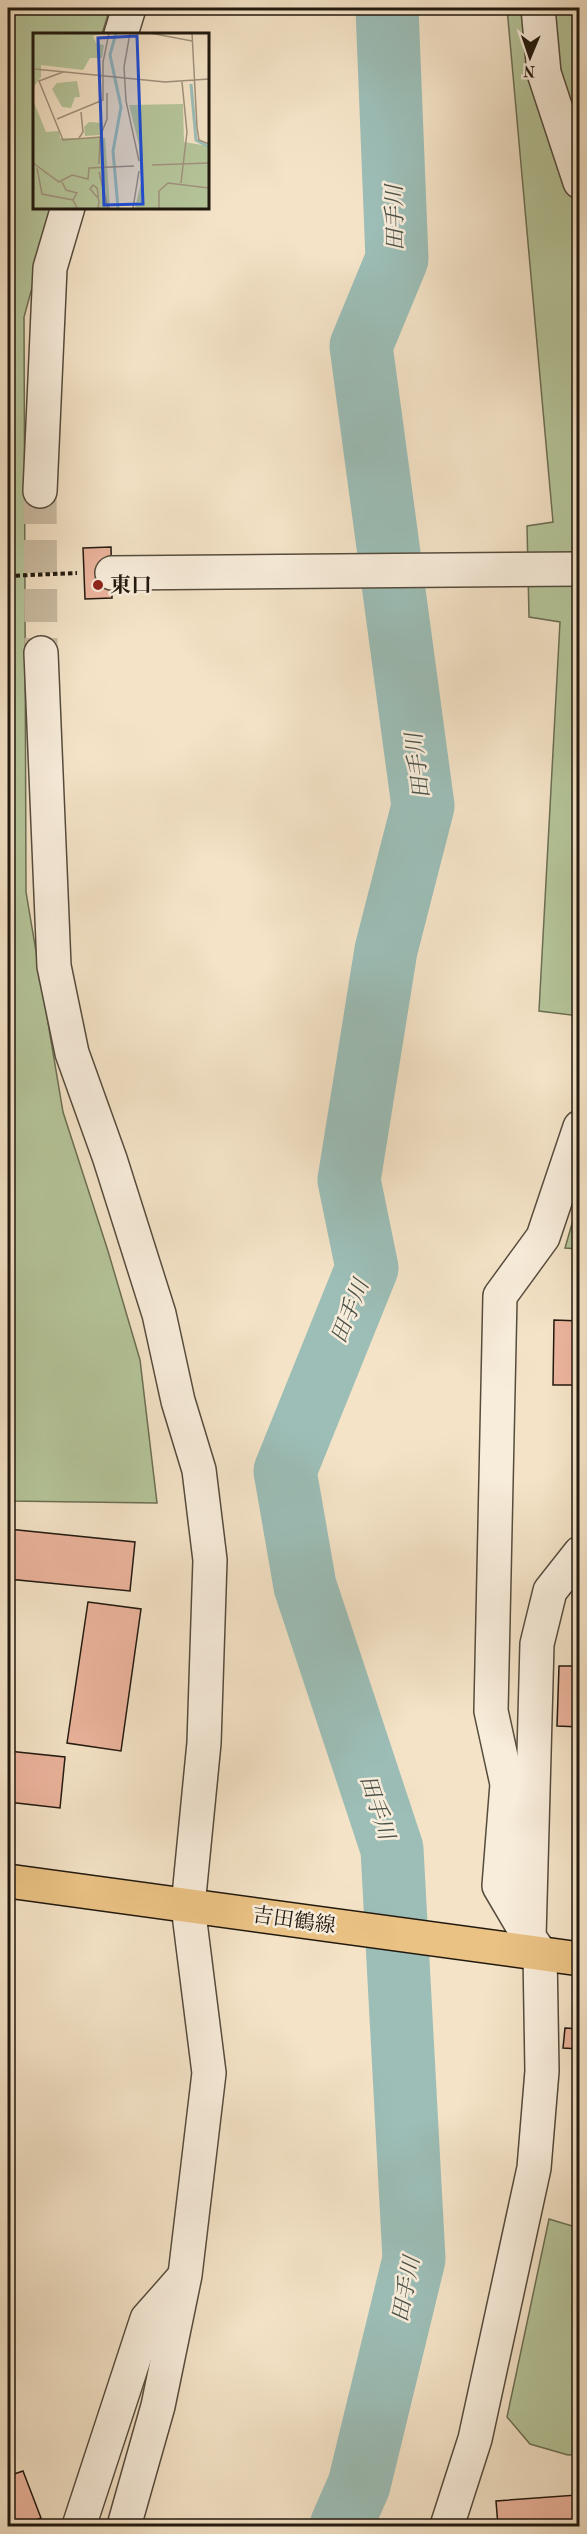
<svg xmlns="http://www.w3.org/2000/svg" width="587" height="2534" font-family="'Old Standard TT','Noto Serif JP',serif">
<rect width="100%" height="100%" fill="#f4e3c7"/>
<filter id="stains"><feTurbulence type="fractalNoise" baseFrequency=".00333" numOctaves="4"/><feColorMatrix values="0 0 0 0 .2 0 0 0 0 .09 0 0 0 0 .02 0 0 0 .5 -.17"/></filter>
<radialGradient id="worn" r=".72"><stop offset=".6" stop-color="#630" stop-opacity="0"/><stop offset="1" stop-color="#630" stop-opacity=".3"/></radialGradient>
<!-- green -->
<g fill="#b5c59a" stroke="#6b6f54" stroke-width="1.5">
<polygon points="8,8 110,8 102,34 34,34 34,207 54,207 24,317 26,892 63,1112 108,1251 140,1360 157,1503 8,1501"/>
<polygon points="507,8 579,8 579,1016 539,1011 560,622 529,617 527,526 553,522"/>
<polygon points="579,1199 579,1249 565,1248"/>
<polygon points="549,2219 579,2228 579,2454 568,2455 530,2444 507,2417"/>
</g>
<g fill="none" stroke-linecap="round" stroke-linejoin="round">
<!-- river -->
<polyline stroke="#9cbeb7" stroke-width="63" points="341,2526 359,2485 414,2259 392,1849 305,1586 285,1471 367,1268 349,1180 386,950 423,806 361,346 397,259 387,8"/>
</g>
<!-- building -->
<g fill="#ecb49d" stroke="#21190f" stroke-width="1.5">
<polygon points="111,547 112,598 85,599 83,548"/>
<polygon points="554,1320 580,1321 580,1385 553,1385"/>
<polygon points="8,1529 135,1542 130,1591 8,1579"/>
<polygon points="88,1602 141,1609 121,1751 67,1743"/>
<polygon points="559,1666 580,1666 580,1727 557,1726"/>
<polygon points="8,1751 65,1757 60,1808 8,1802"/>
<polygon points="565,2028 580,2029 580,2049 563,2048"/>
<polygon points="23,2471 41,2518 20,2526 8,2526 8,2476"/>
<polygon points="577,2495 580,2526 498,2526 496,2501"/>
</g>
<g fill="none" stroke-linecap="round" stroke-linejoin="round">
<!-- minor-tunnel -->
<polyline stroke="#cabba2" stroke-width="33" stroke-dasharray="33 16" stroke-linecap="butt" points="40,491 41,653"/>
<!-- minor casing -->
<g stroke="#564c3d" stroke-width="36">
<g id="minor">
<polyline points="538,8 544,73 580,182"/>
<polyline points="121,34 129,8"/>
<polyline points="40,491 50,268 68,207"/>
<polyline points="112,573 580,569"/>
<polyline points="41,653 54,966 72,1053 110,1159 159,1314 178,1401 199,1470 210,1560 204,1743 188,1906 209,2073 185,2275 158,2406 124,2526"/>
<polyline points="529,1937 499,1886 507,1784 491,1711 500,1296 543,1237 580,1127"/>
<polyline points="79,2526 147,2319 184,2277"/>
<polyline points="447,2526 475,2439 534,2168 542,2071 540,1953 529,1937 537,1644 550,1591 580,1553"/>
</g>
</g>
<!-- major casing -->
<g stroke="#21190f" stroke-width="36">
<polyline id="major" points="8,1881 580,1959"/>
</g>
<!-- path -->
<polyline stroke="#21190f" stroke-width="4" stroke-dasharray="4.5 3" stroke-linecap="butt" points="8,576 77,573"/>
<!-- minor -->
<use href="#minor" stroke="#f8eddb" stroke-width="33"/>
<!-- major -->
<use href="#major" stroke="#eac284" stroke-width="33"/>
</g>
<!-- markers -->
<circle fill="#8f2418" stroke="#f8eddb" stroke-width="2" cx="98" cy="585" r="6"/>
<g text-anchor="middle" stroke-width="5" stroke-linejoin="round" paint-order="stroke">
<!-- poi labels -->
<g font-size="21" font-weight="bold" fill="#21190f" stroke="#f8eddb" text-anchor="start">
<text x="110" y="592">東口</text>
</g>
<!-- street labels -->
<g font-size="21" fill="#21190f" stroke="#f8eddb">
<text transform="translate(294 1920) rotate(8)" y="7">吉田鶴線</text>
</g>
<!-- water labels -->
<g font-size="22" font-style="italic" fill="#4c534a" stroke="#f8eddb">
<text transform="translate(394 218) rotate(-91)" y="8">田手川</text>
<text transform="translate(417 766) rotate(-97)" y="8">田手川</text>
<text transform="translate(349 1311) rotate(-68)" y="8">田手川</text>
<text transform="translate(378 1807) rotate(72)" y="8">田手川</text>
<text transform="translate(405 2289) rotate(-79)" y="8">田手川</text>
</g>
</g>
<!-- overview -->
<g transform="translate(33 33)">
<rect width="176" height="176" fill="#f4e3c7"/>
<path d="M0,0H70L60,3L63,10L71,12L69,25H57L50,37L8,32V44L0,55ZM44,48L47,64H42L38,75L29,74L19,56L24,50ZM0,67L13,99L26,98L27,105H72L77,175H0ZM150,71L151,109L175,113V175H102L108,150L106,112L96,72ZM56,89L70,90L67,102L52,103L51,94Z" fill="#b5c59a"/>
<path fill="none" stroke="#9cbeb7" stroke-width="3" d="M83,0L77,22L88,74L80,118L85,175M158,51L163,107L176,114"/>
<path fill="none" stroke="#a0927d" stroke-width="1.5" d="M97,0L91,34L93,68L106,128M117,0L159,8M159,0L164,94L166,107L176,111M2,36L132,49L176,46M30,39L6,48L30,107L67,104L66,131M24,86L70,67V29L76,0M67,104L74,86V60M46,105L50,99L48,79M0,130L26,149L39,142L55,146L56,135L101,133M119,132L176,130M4,135L9,161L40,167M66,139L75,175M29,149L33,157L44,160L40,167L44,175M148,150L154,99L149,49M65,175L66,168L65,165V160L64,155L60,152L57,156L65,165M100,175L106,138M126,175V158L135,150L176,155"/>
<path fill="#1d4ed8" fill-opacity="0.15" stroke="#1d4ed8" stroke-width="3" d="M104,3L110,171L71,172L65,5Z"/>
<rect width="176" height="176" fill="none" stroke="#21190f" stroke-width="3"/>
</g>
<!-- margin -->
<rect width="587" height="2534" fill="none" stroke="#f4e3c7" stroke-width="30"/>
<rect x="9" y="9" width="569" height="2516" fill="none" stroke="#21190f" stroke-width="3"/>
<rect x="15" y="15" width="557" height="2504" fill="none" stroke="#21190f" stroke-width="1.5"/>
<!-- north arrow -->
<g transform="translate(530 57) rotate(182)" stroke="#f8eddb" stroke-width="4.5" paint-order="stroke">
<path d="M0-4.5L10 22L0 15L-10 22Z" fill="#21190f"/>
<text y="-9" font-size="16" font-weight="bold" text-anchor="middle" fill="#21190f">N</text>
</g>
<rect width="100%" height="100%" filter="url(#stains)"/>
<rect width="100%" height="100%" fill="url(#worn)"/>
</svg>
